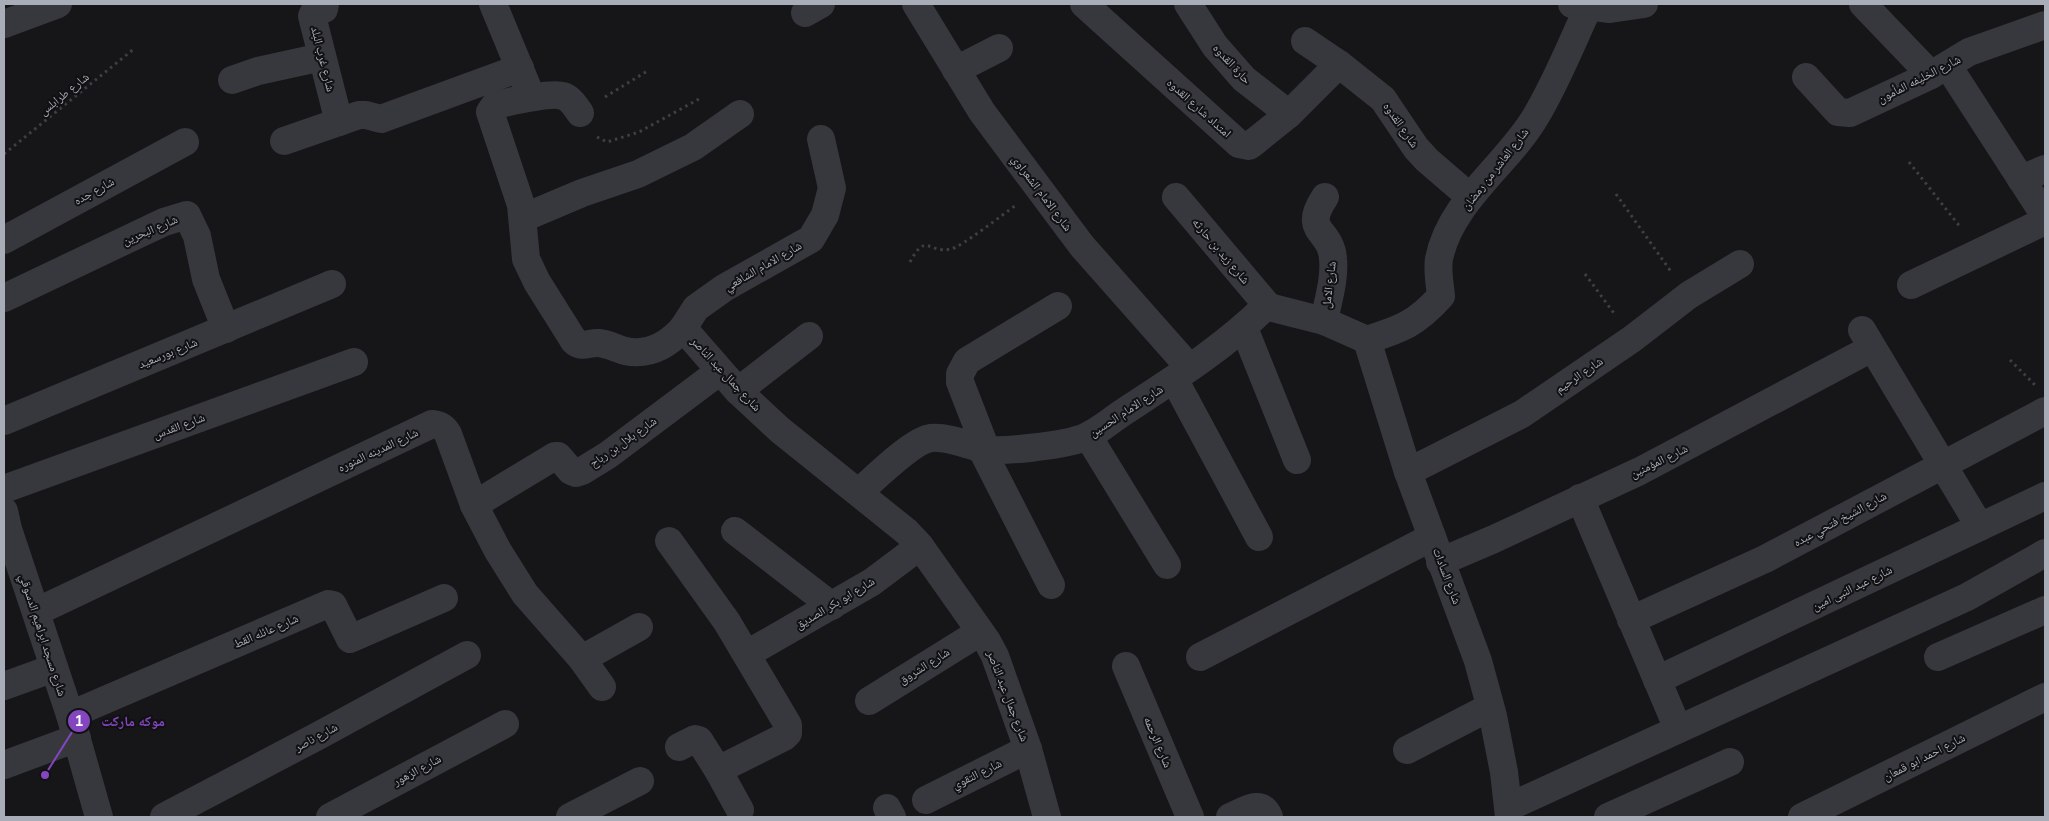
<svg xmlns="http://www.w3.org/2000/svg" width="2049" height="821" font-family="'Nunito Sans','Noto Naskh Arabic',sans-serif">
<rect width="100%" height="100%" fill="#161618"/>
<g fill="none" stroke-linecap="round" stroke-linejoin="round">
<!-- path -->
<g stroke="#3d3f44" stroke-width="3" stroke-dasharray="2.5 4" stroke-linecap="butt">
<polyline points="605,97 649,70"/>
<polyline points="597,137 607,142 639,132 699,99"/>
<polyline points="4,154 135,48"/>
<polyline points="1909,162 1961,228"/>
<polyline points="1616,194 1672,273"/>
<path d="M910,262C927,231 927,254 951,249C961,247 1005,213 1016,205"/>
<polyline points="1585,274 1616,316"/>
<polyline points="2010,360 2035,385"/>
</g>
<!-- minor -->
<g stroke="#37383d" stroke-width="28">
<polyline points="325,4 324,9 314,12 312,16 339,122"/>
<polyline points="493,4 527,86"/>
<polyline points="916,4 982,112 1082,246 1189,367"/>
<polyline points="1084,4 1239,144 1249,146 1253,143 1289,114 1339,64"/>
<polyline points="1188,4 1215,46 1244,79 1289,114"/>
<polyline points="1572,4 1610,9 1644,4"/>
<polyline points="1863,4 1931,75"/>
<polyline points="805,13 821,4"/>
<polyline points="4,24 58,4"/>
<polyline points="1305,41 1339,64 1383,99 1416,148 1427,160 1470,197"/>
<polyline points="1948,66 2045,216"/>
<polyline points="956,70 999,48"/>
<polyline points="1806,77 1838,112 1850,113 1931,75 1969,52 2045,25"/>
<polyline points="232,80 258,71 322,57"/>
<path d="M580,113C576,107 570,98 563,96C551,92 509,102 495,105L490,112L521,205L526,259L537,282L574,341C582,349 590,342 599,343C609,344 617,349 625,351C649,356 668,345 683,328L738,391L780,430L907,532L920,546L987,641L995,656L1028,749L1047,817"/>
<polyline points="284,141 359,115 366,115 381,119 520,68"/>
<polyline points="2021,179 2045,169"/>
<path d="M1176,197L1267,305L1273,308L1324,321L1367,340C1401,329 1416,324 1441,296C1440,285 1437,270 1439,259C1450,202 1508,164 1536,116C1557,81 1572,42 1589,6"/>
<polyline points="523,218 582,193 638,174 693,147 740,114"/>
<polyline points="4,240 185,142"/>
<polyline points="1911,285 2045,221"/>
<polyline points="4,298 164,222 187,215 197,236 206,279 226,329"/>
<path d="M1324,321C1328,301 1335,279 1333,259C1331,228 1301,233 1325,197"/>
<polyline points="683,328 696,308 724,288 811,239 825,215 832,188 821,139"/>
<polyline points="1244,328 1297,460"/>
<polyline points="1862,330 1980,527"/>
<polyline points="1367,340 1408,472 1478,661 1493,716 1504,772 1509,817"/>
<polyline points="1174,379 1259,537"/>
<polyline points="738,391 809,336"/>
<polyline points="4,421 332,284"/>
<polyline points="1088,436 1167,565"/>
<polyline points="981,448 1051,585"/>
<polyline points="986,449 960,382 960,374 967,361 1058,306"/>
<polyline points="1408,472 1522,414 1632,339 1689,295 1740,264"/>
<polyline points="4,489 354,362"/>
<path d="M859,492C874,479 913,440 931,438C946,436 968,445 983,449C1000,453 1062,445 1080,439C1096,434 1111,420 1125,411C1174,379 1225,347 1267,305"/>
<polyline points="1580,498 1678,729"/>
<polyline points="474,505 555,456 558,456 571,471 576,473 582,471 608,455 720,371"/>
<polyline points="4,511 8,529 70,715 99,817"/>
<polyline points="735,531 832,606"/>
<polyline points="669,541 727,622 788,725 788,733 784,737 718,770"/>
<polyline points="1440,562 1494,539 1640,471 1872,348"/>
<path d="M36,612L432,424C440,425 444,427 448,434L474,505L498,551L525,594L582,659L602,687"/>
<polyline points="1631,620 1765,559 2045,411"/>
<polyline points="747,654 872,582 920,546"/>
<polyline points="1200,657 1432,537"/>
<polyline points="1938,657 2045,610"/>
<polyline points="582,659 639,627"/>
<polyline points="1126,666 1190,817"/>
<polyline points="1657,680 2045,496"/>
<polyline points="4,686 54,668"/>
<polyline points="869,701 980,632"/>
<polyline points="70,715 328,604 333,605 350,639 444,598"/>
<polyline points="679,747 695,739 699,740 718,770 740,810"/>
<polyline points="1407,750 1490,707"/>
<polyline points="4,765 77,738"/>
<polyline points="926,800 1028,749"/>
<polyline points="1509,807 1967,597 2045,553"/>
<polyline points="887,808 892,817"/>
<polyline points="164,817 316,737 467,655"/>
<polyline points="330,817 505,724"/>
<polyline points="570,817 640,781"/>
<path d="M1230,817C1245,811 1261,798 1269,817"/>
<polyline points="1608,817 1730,762"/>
<polyline points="1802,817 2045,697"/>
</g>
</g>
<g text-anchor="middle" stroke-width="4" stroke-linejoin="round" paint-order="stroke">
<!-- street labels -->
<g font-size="12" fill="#a8adb8" stroke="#111113">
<text transform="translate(323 59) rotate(76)" y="4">شارع غرب البلد</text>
<text transform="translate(1232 64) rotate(47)" y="4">حارة القدوه</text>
<text transform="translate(1919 79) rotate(-27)" y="4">شارع الخليفه المأمون</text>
<text transform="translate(64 94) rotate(-39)" y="4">شارع طرابلس</text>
<text transform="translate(1199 108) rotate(42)" y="4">امتداد شارع القدوه</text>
<text transform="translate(1401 125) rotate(55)" y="4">شارع القدوه</text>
<text transform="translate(1495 169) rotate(-52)" y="4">شارع العاشر من رمضان</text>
<text transform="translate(94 191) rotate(-29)" y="4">شارع جده</text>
<text transform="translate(1042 193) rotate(53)" y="4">شارع الامام الشعراوي</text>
<text transform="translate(150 230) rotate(-23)" y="4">شارع البحرين</text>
<text transform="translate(1221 251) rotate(50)" y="4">شارع زيد بن حارثه</text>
<text transform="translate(763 266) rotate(-30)" y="4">شارع الامام الشافعي</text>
<text transform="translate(1329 285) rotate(-83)" y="4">شارع الامل</text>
<text transform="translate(168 353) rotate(-22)" y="4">شارع بورسعيد</text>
<text transform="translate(726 374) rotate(47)" y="4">شارع جمال عبد الناصر</text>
<text transform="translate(1579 375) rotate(-34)" y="4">شارع الرحيم</text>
<text transform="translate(1126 411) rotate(-33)" y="4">شارع الامام الحسين</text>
<text transform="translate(179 426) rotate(-20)" y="4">شارع القدس</text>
<text transform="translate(623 442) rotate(-35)" y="4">شارع بلال بن رباح</text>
<text transform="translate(378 450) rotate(-25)" y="4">شارع المدينه المنوره</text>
<text transform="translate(1659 461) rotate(-26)" y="4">شارع المؤمنين</text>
<text transform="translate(1840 519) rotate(-28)" y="4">شارع الشيخ فتحي عبده</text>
<text transform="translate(1447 576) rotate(69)" y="4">شارع السادات</text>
<text transform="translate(1852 588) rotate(-26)" y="4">شارع عبد النبى امين</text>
<text transform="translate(835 603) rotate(-31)" y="4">شارع ابو بكر الصديق</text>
<text transform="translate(266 631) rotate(-23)" y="4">شارع عائله القط</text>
<text transform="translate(43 635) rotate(72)" y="4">شارع مسجد ابراهيم الدسوقي</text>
<text transform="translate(924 666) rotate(-32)" y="4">شارع الشروق</text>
<text transform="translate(1008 696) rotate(69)" y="4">شارع جمال عبد الناصر</text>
<text transform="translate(316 737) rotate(-28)" y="4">شارع ناصر</text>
<text transform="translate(1158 742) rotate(67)" y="4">شارع الرحمه</text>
<text transform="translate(1924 757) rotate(-27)" y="4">شارع احمد ابو قمعان</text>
<text transform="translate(417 770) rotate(-28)" y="4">شارع الزهور</text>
<text transform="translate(977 774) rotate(-26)" y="4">شارع التقوي</text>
</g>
</g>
<!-- callouts -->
<path fill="none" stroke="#8446be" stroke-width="2" d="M45 775L79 721"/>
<g fill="#8446be" stroke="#111113" stroke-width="2">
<circle cx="45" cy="775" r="5"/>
<circle cx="79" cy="721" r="12"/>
</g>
<g font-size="15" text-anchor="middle" font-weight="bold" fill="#fff">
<text x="79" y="726">1</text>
</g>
<g font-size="14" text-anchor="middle" font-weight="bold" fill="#8446be" stroke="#111113" stroke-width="4" stroke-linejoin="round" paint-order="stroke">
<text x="133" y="726">موكه ماركت</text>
</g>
<!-- border -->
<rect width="2049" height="821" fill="none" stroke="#a8adb8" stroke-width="10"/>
</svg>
